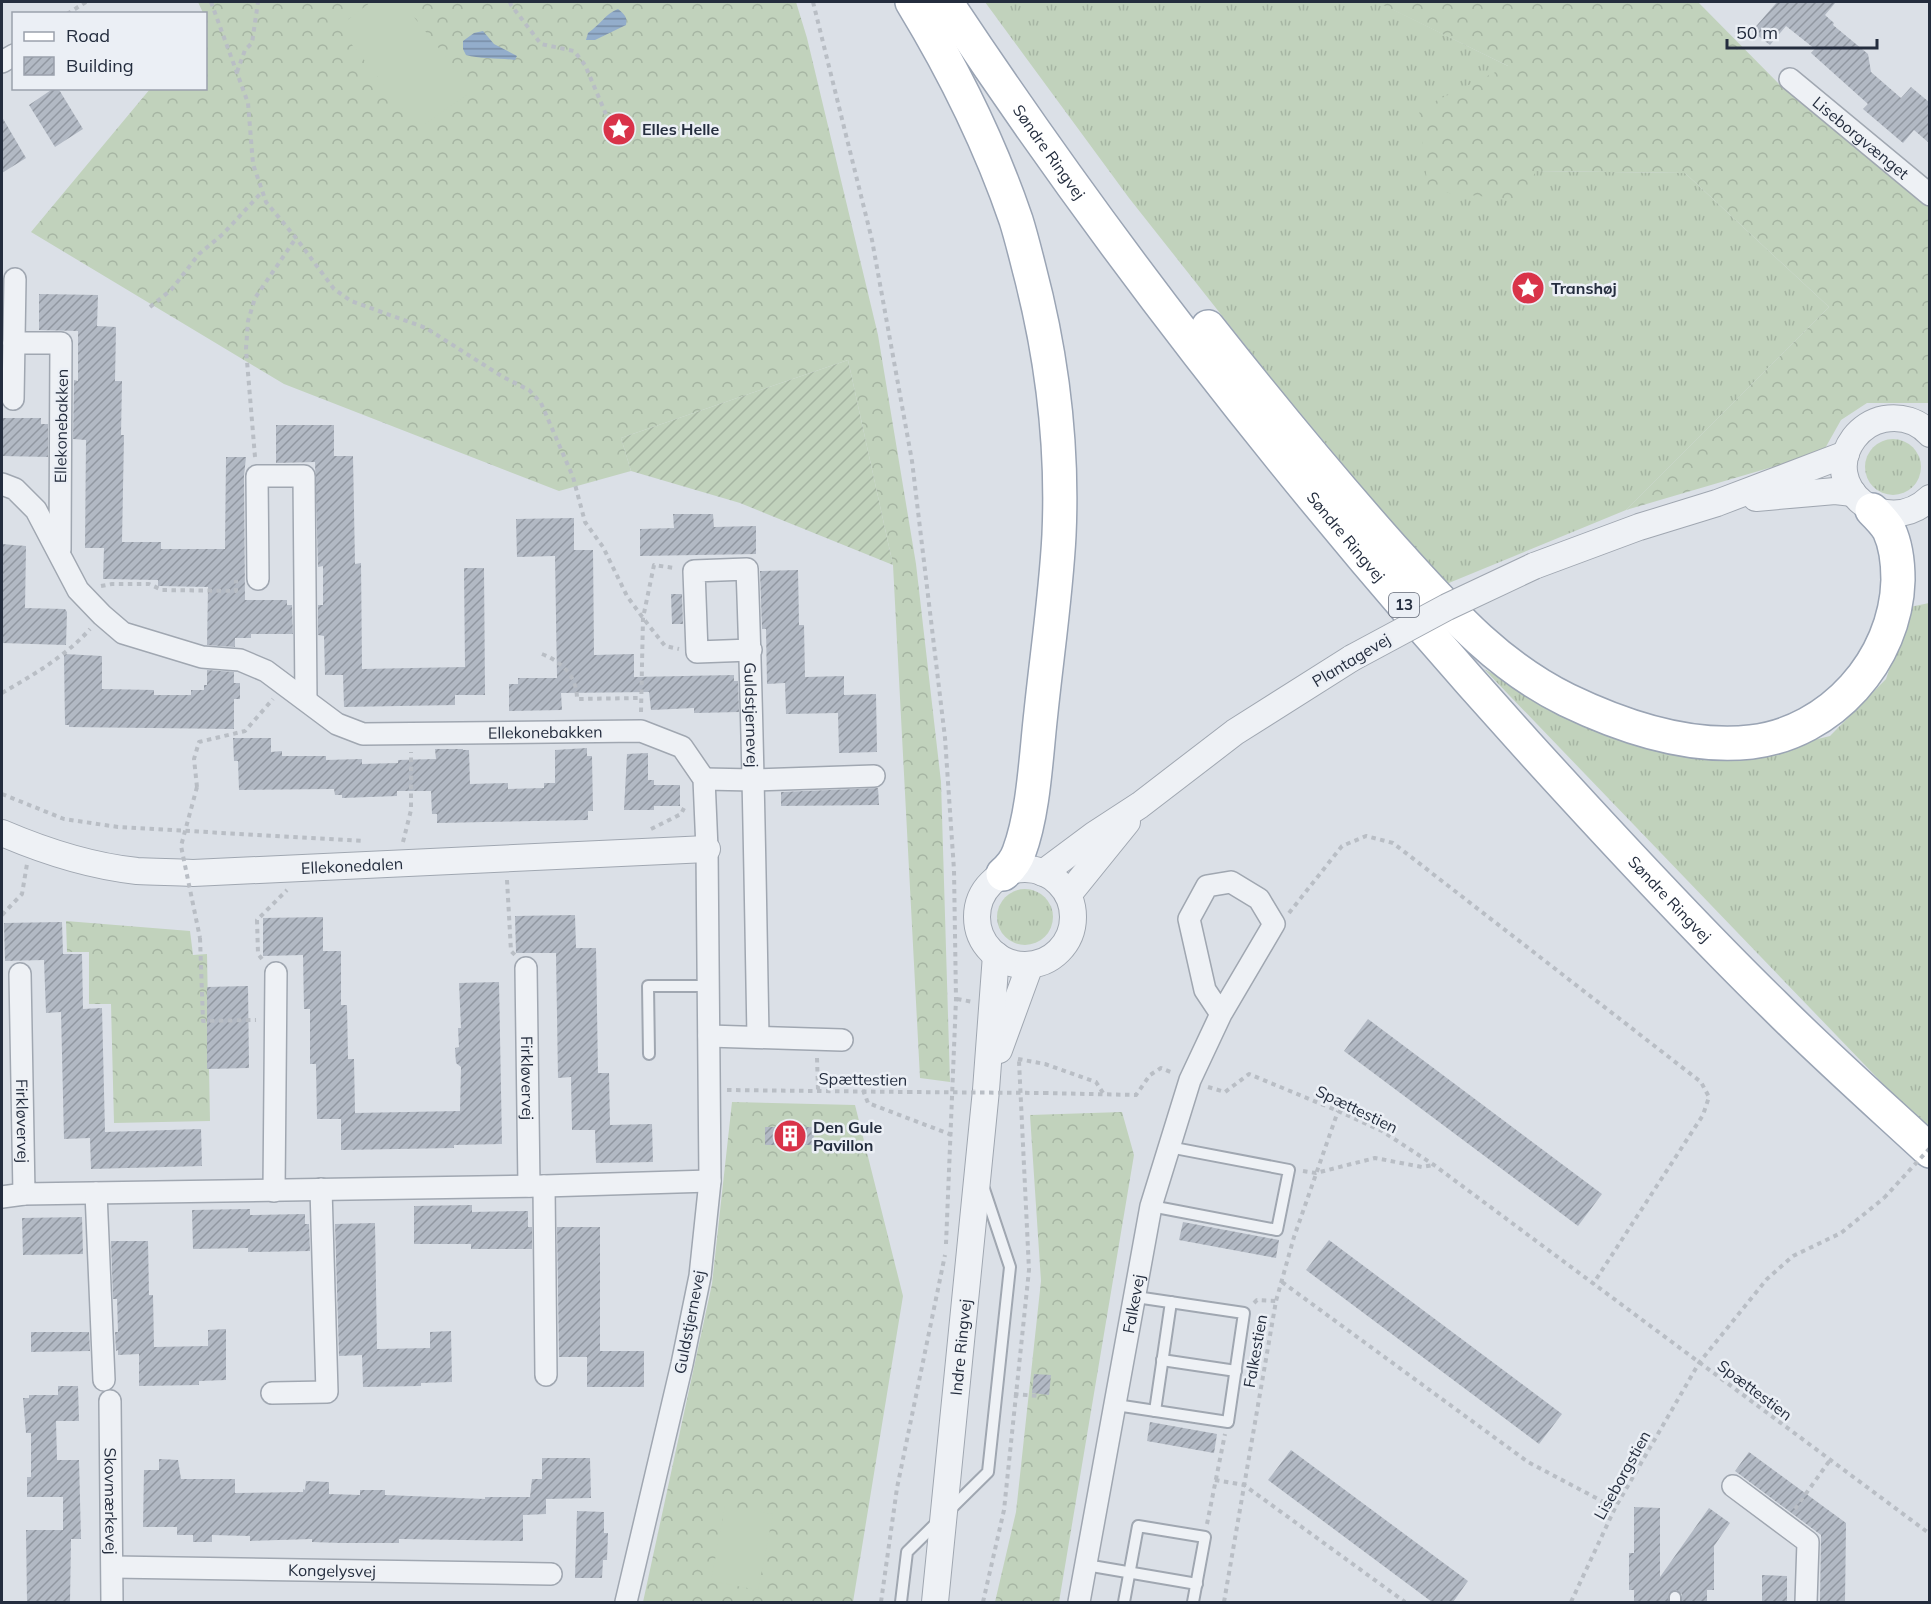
<svg xmlns="http://www.w3.org/2000/svg" width="1931" height="1604" font-family="Mulish,sans-serif">
<defs>
<pattern id="grass-tufts" width="24" height="20" patternUnits="userSpaceOnUse" patternTransform="scale(1.5)"><rect width="24" height="20" fill="#c1d2bc"/><path d="M3 7l-1-3M5 7V3M7 7l1-3M15 17l-1-3M17 17v-4M19 17l1-3" fill="none" stroke="#a6b5a3"/></pattern>
<pattern id="forest-crowns" width="20" height="18" patternUnits="userSpaceOnUse" patternTransform="scale(1.5)"><rect width="20" height="18" fill="#c1d2bc"/><path d="M2 6a3 3 0 1 1 6 0M12 15a3 3 0 1 1 6 0" fill="none" stroke="#a6b5a3"/></pattern>
<pattern id="garden-furrows" width="10" height="10" patternUnits="userSpaceOnUse" patternTransform="scale(1.5)"><rect width="10" height="10" fill="#c1d2bc"/><path d="M-1 1l2-2M0 10L10 0M9 11l2-2" fill="none" stroke="#a6b5a3"/></pattern>
<pattern id="water-rules" width="6" height="5" patternUnits="userSpaceOnUse" patternTransform="scale(1.5)"><rect width="6" height="5" fill="#93adcb"/><path d="M0 2.5h6" fill="none" stroke="#788da6"/></pattern>
<pattern id="building-hatch" width="6" height="6" patternUnits="userSpaceOnUse" patternTransform="scale(1.5)"><rect width="6" height="6" fill="#b2b9c4"/><path d="M-1 1l2-2M0 6l6-6M5 7l2-2" fill="none" stroke="#9197a1"/></pattern>
</defs>
<rect width="100%" height="100%" fill="#dbe0e7"/>
<!-- grass -->
<g fill="url(#grass-tufts)">
<polygon points="985,2 1384,2 1384,5 1508,66 1535,171 1685,173 1829,307 1626,510 1444,585 1280,389 1129,198"/>
<circle cx="1893" cy="467" r="28"/>
<polygon points="1929,603 1929,1129 1912,1114 1484,669 1586,723 1749,756 1830,736 1886,679 1910,607"/>
<circle cx="1025" cy="917" r="28"/>
</g>
<!-- forest -->
<g fill="url(#forest-crowns)">
<polygon points="198,2 796,2 807,38 878,335 916,564 941,782 950,1082 920,1078 893,565 848,360 621,438 631,471 559,491 284,384 31,232 150,89 206,88 206,14 203,13"/>
<polygon points="1384,2 1698,2 1780,85 1929,207 1929,403 1867,403 1841,420 1823,452 1626,510 1829,307 1685,173 1536,171 1520,200 1428,191 1419,109 1508,66 1383,5"/>
<polygon points="66,921 190,931 193,955 207,954 210,1121 114,1123 111,1004 89,1004 89,952 67,952"/>
<polygon points="732,1102 855,1105 903,1296 853,1602 643,1602 712,1284"/>
<polygon points="1122,1112 1134,1155 1059,1602 995,1602 1016,1512 1041,1281 1030,1115"/>
</g>
<!-- garden -->
<polygon fill="url(#garden-furrows)" points="848,360 893,565 740,503 631,471 621,438"/>
<!-- pitch -->
<g fill="#c1d2bc">
<polygon points="371,2 402,2 473,91 418,128 338,27"/>
<polygon points="725,1506 773,1514 758,1590 711,1581"/>
</g>
<!-- water -->
<g fill="url(#water-rules)">
<path d="M618,9C624,14 628,17 626,25L595,40H586L588,33C599,26 606,13 618,9Z"/>
<path d="M483,31L494,44L517,56L515,60C500,58 480,59 466,55L463,49V41L474,33Z"/>
</g>
<!-- building -->
<g fill="url(#building-hatch)">
<polygon points="1777,2 1836,2 1825,15 1834,23 1833,25 1868,54 1871,72 1901,98 1911,87 1929,102 1929,143 1914,130 1903,143 1863,109 1868,104 1811,53 1815,49 1786,26 1770,45 1752,31"/>
<polygon points="54,88 58,88 83,129 55,147 29,105"/>
<polygon points="2,117 26,158 2,173"/>
<polygon points="39,294 98,295 97,326 116,327 115,381 122,381 121,435 124,435 122,542 161,542 161,549 225,549 226,457 246,457 244,476 245,600 287,600 287,605 292,605 293,634 251,634 251,638 235,638 235,647 207,645 208,587 158,586 158,580 103,579 104,548 85,548 86,440 73,439 74,380 78,381 78,331 39,330"/>
<polygon points="2,418 41,418 41,424 48,424 48,457 2,456"/>
<polygon points="276,425 334,425 334,456 353,456 355,564 361,563 362,669 465,667 464,568 484,568 485,695 455,695 455,705 344,707 343,675 325,675 324,636 318,635 318,605 323,605 323,566 318,567 315,462 276,463"/>
<polygon points="673,514 713,514 714,527 756,526 756,554 640,556 640,529 674,528"/>
<polygon points="574,518 574,550 593,550 594,655 634,654 634,677 734,675 734,681 738,681 739,712 694,713 694,708 651,710 649,692 561,693 562,710 509,711 509,684 518,684 518,678 557,678 555,556 517,557 516,519"/>
<polygon points="2,544 26,546 25,608 65,609 67,612 66,645 2,643"/>
<polygon points="798,570 799,625 804,625 805,677 844,676 844,695 876,694 877,752 839,753 838,713 786,714 785,683 767,684 766,629 762,629 760,571"/>
<polygon points="671,594 682,594 683,624 672,624"/>
<polygon points="64,654 102,656 102,689 154,690 154,695 191,695 191,690 204,690 204,685 207,685 207,670 234,672 234,683 240,683 240,699 234,699 234,729 69,727 69,725 65,725"/>
<polygon points="233,738 271,738 271,752 282,751 282,756 326,756 326,760 362,759 362,764 398,763 398,760 436,759 435,749 463,749 463,750 469,750 470,784 508,783 508,789 544,788 544,783 555,783 555,750 587,748 587,756 592,756 593,811 588,811 588,820 437,823 437,814 432,814 431,791 397,791 397,796 342,798 342,795 335,795 334,789 239,790 238,761 234,761"/>
<polygon points="648,753 648,780 654,780 654,785 680,785 680,806 654,806 654,810 624,810 627,754"/>
<polygon points="878,788 879,805 781,806 781,792"/>
<polygon points="575,915 576,948 596,948 598,1073 609,1073 610,1125 652,1124 653,1162 596,1163 595,1130 572,1130 571,1077 558,1078 556,953 516,953 515,916"/>
<polygon points="323,917 323,951 341,951 341,1005 347,1005 348,1059 354,1059 355,1113 460,1111 461,1067 456,1063 455,1048 459,1047 458,1028 461,1028 459,983 499,982 502,1144 454,1145 454,1148 341,1150 341,1119 317,1119 316,1064 310,1064 310,1009 304,1009 303,955 263,956 263,918"/>
<polygon points="62,922 63,954 82,954 83,1009 102,1008 105,1132 201,1129 202,1166 91,1169 90,1138 64,1139 61,1012 46,1013 44,960 5,961 4,923"/>
<polygon points="248,986 249,1068 207,1069 207,987"/>
<polygon points="1368,1019 1602,1194 1578,1226 1344,1051"/>
<rect x="765" y="1127" width="49" height="18"/>
<polygon points="472,1205 472,1212 528,1211 528,1227 532,1227 532,1249 471,1249 471,1244 414,1244 414,1206"/>
<polygon points="250,1209 250,1215 305,1214 305,1224 309,1224 310,1251 248,1252 248,1248 193,1249 192,1210"/>
<polygon points="82,1217 83,1254 23,1255 22,1218"/>
<polygon points="1183,1222 1279,1240 1276,1258 1179,1240"/>
<polygon points="375,1223 377,1349 430,1348 430,1332 451,1331 452,1382 421,1383 421,1386 363,1387 362,1355 339,1356 335,1224"/>
<polygon points="557,1227 600,1227 600,1351 644,1351 644,1387 587,1387 587,1357 559,1357"/>
<polygon points="1329,1240 1562,1414 1539,1444 1306,1270"/>
<polygon points="111,1241 148,1241 149,1295 153,1295 154,1347 208,1346 208,1330 226,1329 226,1380 199,1381 199,1385 139,1386 139,1354 118,1355 118,1350 116,1351 115,1332 118,1332 117,1299 113,1299"/>
<polygon points="31,1332 89,1332 90,1351 31,1352"/>
<polygon points="1034,1374 1051,1375 1049,1395 1032,1393"/>
<polygon points="58,1386 78,1386 79,1421 56,1421 57,1460 79,1460 81,1539 71,1539 70,1602 27,1602 26,1530 63,1530 63,1497 27,1497 27,1477 31,1477 31,1433 26,1433 23,1398 29,1398 29,1395 58,1395"/>
<polygon points="1150,1422 1217,1434 1214,1453 1147,1441"/>
<polygon points="1291,1450 1468,1581 1453,1602 1432,1602 1268,1480"/>
<polygon points="1749,1452 1846,1523 1845,1602 1820,1602 1821,1535 1735,1471"/>
<polygon points="542,1458 590,1458 591,1498 546,1499 546,1514 523,1515 523,1541 399,1539 399,1543 341,1543 312,1542 312,1539 250,1541 250,1536 212,1535 212,1542 193,1542 193,1535 177,1535 177,1527 143,1527 144,1470 159,1470 159,1459 178,1460 181,1479 235,1479 235,1493 303,1492 303,1489 305,1490 306,1481 329,1482 329,1494 360,1495 360,1490 385,1490 385,1495 485,1499 485,1497 530,1497 532,1479 542,1479"/>
<polygon points="1634,1507 1660,1508 1660,1577 1709,1508 1730,1523 1714,1546 1714,1590 1707,1590 1707,1602 1682,1602 1682,1594 1676,1590 1669,1593 1668,1602 1634,1602 1634,1590 1629,1590 1629,1553 1634,1553"/>
<polygon points="577,1511 604,1512 604,1533 608,1533 607,1560 603,1560 602,1578 575,1578"/>
<polygon points="1762,1575 1787,1576 1787,1602 1762,1602"/>
</g>
<g fill="none" stroke-linecap="round" stroke-linejoin="round">
<!-- service casing -->
<g stroke="#a0a7b1" stroke-width="14">
<g id="service">
<polyline points="649,1054 648,986 709,986"/>
<polyline points="1151,1206 1277,1230 1289,1170 1169,1147"/>
<polyline points="1162,1360 1236,1371"/>
<polyline points="1116,1405 1228,1422 1244,1313 1136,1297"/>
<polyline points="1155,1411 1171,1302"/>
<polyline points="1086,1565 1197,1584"/>
<polyline points="901,1602 907,1552 988,1472 1010,1267 984,1189"/>
<polyline points="1124,1602 1138,1526 1205,1537 1193,1602"/>
<polyline points="1675,1602 1675,1597"/>
</g>
</g>
<!-- minor casing -->
<g stroke="#a0a7b1" stroke-width="24">
<g id="minor">
<polyline points="2,62 14,55"/>
<path id="s1" d="M1790,79L1930,195"/>
<polyline points="14,343 61,343 60,550"/>
<polyline points="13,399 15,279"/>
<path id="s2" d="M2,484L15,489L36,510L78,590L102,615L123,633L202,657L240,660L266,671L337,724L363,734L641,731L682,747L704,779L707,849L710,1181L700,1276L682,1364L626,1602"/>
<polyline points="258,579 257,476 304,476 306,700"/>
<path id="s3" d="M751,650L697,652L694,571L747,569C753,724 755,880 758,1036"/>
<polyline points="704,779 754,780 874,776"/>
<path id="s4" d="M526,968L529,1186"/>
<path id="s5" d="M20,974L24,1194L544,1186L710,1181"/>
<polyline points="709,1036 842,1040"/>
<polyline points="544,1186 546,1375"/>
<polyline points="274,1191 276,973"/>
<polyline points="96,1193 104,1380"/>
<polyline points="2,1197 24,1194"/>
<polyline points="272,1393 327,1392 321,1189"/>
<path id="s6" d="M110,1401L112,1602"/>
<polyline points="1733,1486 1808,1542 1806,1602"/>
<path id="s7" d="M113,1567L551,1574"/>
<path id="s8" d="M1079,1602L1151,1206L1190,1080L1221,1014L1274,924L1259,899L1231,882L1207,886L1189,919L1205,990L1221,1014"/>
</g>
</g>
<!-- tertiary casing -->
<g stroke="#a0a7b1" stroke-width="28">
<g id="tertiary">
<path d="M1930,434C1918,421 1901,416 1884,419C1872,421 1861,429 1854,438C1818,486 1885,541 1930,498"/>
<polyline points="1756,498 1835,491 1853,493"/>
<polyline points="1534,566 1639,527 1717,503 1846,454"/>
<path id="s9" d="M2,833C44,851 90,866 137,871C155,872 174,872 193,873L707,849"/>
<circle cx="1025" cy="917" r="48"/>
<polyline points="1043,873 1094,835 1140,805 1235,732 1352,658"/>
<polyline points="1068,895 1127,822"/>
<polyline points="999,1050 1030,965"/>
<path id="s10" d="M935,1602L986,1090L996,955"/>
</g>
</g>
<!-- primary casing -->
<g stroke="#9aa4b4" stroke-width="36">
<g id="primary">
<path d="M912,2C954,71 990,144 1016,220C1021,236 1025,252 1029,268C1052,355 1063,446 1059,535C1056,594 1047,654 1041,712C1036,755 1034,812 1019,852C1016,861 1010,868 1003,874"/>
<path id="s11" d="M946,2C1119,263 1317,513 1527,745C1607,833 1689,922 1774,1005C1824,1055 1878,1103 1930,1151"/>
<path d="M1208,327C1268,403 1329,477 1393,549C1446,607 1495,665 1567,700C1623,727 1688,749 1751,742C1831,733 1896,660 1898,580C1898,564 1896,545 1889,530C1885,523 1878,516 1872,510"/>
</g>
</g>
<!-- path -->
<g stroke="#b9bec5" stroke-width="4" stroke-dasharray="4.5 4.5" stroke-linecap="butt">
<polyline points="211,2 248,103 253,164 266,202 296,238 334,289 351,301 426,328 503,377 529,390 541,403 573,477 585,522 603,547 627,596 643,618 665,646 679,649"/>
<polyline points="510,2 511,5 541,44 574,51 585,65 608,119"/>
<polyline points="813,2 872,240 912,461 945,738 954,870 956,999 946,1244"/>
<polyline points="67,14 86,2"/>
<polyline points="237,72 245,50 252,43 258,2"/>
<polyline points="150,307 171,290 199,254 223,234 262,192"/>
<polyline points="255,457 246,349 248,321 255,298 296,238"/>
<polyline points="101,586 112,584 149,584 162,590 236,591 236,580"/>
<path d="M542,654C562,662 577,676 577,699L641,698"/>
<path d="M2,693C33,675 66,656 90,629"/>
<polyline points="641,712 643,618 654,565 674,568"/>
<polyline points="197,787 194,759 199,742 245,731 273,699"/>
<polyline points="2,794 64,819 118,827 364,841"/>
<polyline points="651,829 681,814 684,808"/>
<polyline points="403,842 411,810 411,752"/>
<polyline points="507,880 511,951 515,955"/>
<polyline points="1289,913 1342,846 1366,836 1393,843 1701,1082 1709,1097 1703,1115 1593,1284"/>
<polyline points="2,915 22,894 27,864"/>
<polyline points="200,938 203,1021 256,1020"/>
<polyline points="262,959 258,954 257,920 287,890"/>
<polyline points="957,999 973,1002"/>
<polyline points="817,1058 818,1090"/>
<polyline points="1018,1059 1045,1064 1096,1082 1103,1093"/>
<polyline points="1208,1087 1225,1092 1249,1074 1338,1111 1382,1131 1434,1165 1930,1534"/>
<polyline points="727,1090 908,1092"/>
<polyline points="863,1090 868,1103 952,1135"/>
<polyline points="1044,1093 1136,1095 1150,1075 1161,1068 1173,1073"/>
<polyline points="1303,1171 1316,1173 1375,1158 1422,1167 1433,1165"/>
<polyline points="1282,1282 1528,1462 1615,1508"/>
<polyline points="1254,1303 1257,1300 1276,1301"/>
<polyline points="1014,1394 1038,1396"/>
<polyline points="1215,1480 1244,1485 1405,1602"/>
<polyline points="1795,1509 1830,1460"/>
<polyline points="1207,1524 1225,1434"/>
<polyline points="881,1602 897,1488 945,1255"/>
<polyline points="983,1602 1004,1510 1029,1270 1019,1061"/>
<polyline points="1224,1602 1276,1301 1294,1237 1338,1111"/>
<polyline points="1571,1602 1615,1508 1699,1363 1767,1279 1793,1256 1841,1233 1884,1198"/>
</g>
<!-- service -->
<use href="#service" stroke="#eef1f5" stroke-width="10"/>
<!-- minor -->
<use href="#minor" stroke="#eef1f5" stroke-width="21"/>
<!-- tertiary -->
<use href="#tertiary" stroke="#eef1f5" stroke-width="26"/>
<!-- primary -->
<use href="#primary" stroke="#fff" stroke-width="33"/>
<!-- tertiary-bridge casing -->
<g stroke="#a0a7b1" stroke-width="28" stroke-linecap="butt">
<polyline id="tertiary-bridge" points="1352,658 1447,607 1534,566"/>
</g>
<!-- path-bridge -->
<g stroke="#b9bec5" stroke-width="4" stroke-dasharray="4.5 4.5" stroke-linecap="butt">
<polyline points="197,787 181,846 200,938"/>
<polyline points="908,1092 1044,1093"/>
<polyline points="1884,1198 1930,1148"/>
</g>
<!-- tertiary-bridge -->
<use href="#tertiary-bridge" stroke="#eef1f5" stroke-width="26"/>
</g>
<!-- icons -->
<defs>
<g id="sight-disc" transform="scale(1.725)"><circle r="9.5" fill="#d93349" stroke="#ebeff5"/><path d="M0-6L1.8-2.2L6-1.7L2.9 1.2L3.7 5.4L0 3.3L-3.7 5.4L-2.9 1.2L-6-1.7L-1.8-2.2Z" fill="#fff"/></g>
<g id="building-disc" transform="scale(1.725)"><circle r="9.5" fill="#d93349" stroke="#ebeff5"/><path d="M-4-6H4V6H1V3H-1V6H-4ZM-2.5-4.3h1.7v1.8h-1.7ZM.8-4.3h1.7v1.8H.8ZM-2.5-1h1.7V.8h-1.7ZM.8-1h1.7V.8H.8Z" fill="#fff"/></g>
</defs>
<g fill-rule="evenodd">
<use href="#sight-disc" x="619" y="129"/>
<use href="#sight-disc" x="1528" y="288"/>
<use href="#building-disc" x="790" y="1136"/>
</g>
<g text-anchor="middle" stroke-width="5" stroke-linejoin="round" paint-order="stroke">
<!-- shield labels -->
<rect fill="#ebeff5" stroke="#606775" stroke-width="1.5" x="1389" y="593" width="30" height="24" rx="4.5"/>
<g font-size="15" font-weight="bold" fill="#242d3e">
<text x="1404" y="610">13</text>
</g>
<!-- poi labels -->
<g font-size="16" font-weight="bold" fill="#242d3e" stroke="#ebeff5" text-anchor="start">
<text x="642" y="135">Elles Helle</text>
<text x="1551" y="294">Transhøj</text>
<text x="813" y="1133">Den Gule<tspan x="813" dy="18">Pavillon</tspan></text>
</g>
<!-- street labels -->
<g font-size="16" fill="#242d3e" stroke="#ebeff5">
<text dy="6" stroke="none"><textPath href="#s1" startOffset="92">Liseborgvænget</textPath></text>
<text dy="6" stroke="none"><textPath href="#s11" startOffset="182">Søndre Ringvej</textPath></text>
<text transform="translate(61 426) rotate(-89)" y="6">Ellekonebakken</text>
<text dy="6" stroke="none"><textPath href="#s11" startOffset="668">Søndre Ringvej</textPath></text>
<text transform="translate(1351 660) rotate(-31)" y="6">Plantagevej</text>
<text dy="6" stroke="none"><textPath href="#s3" startOffset="334">Guldstjernevej</textPath></text>
<text dy="6" stroke="none"><textPath href="#s2" startOffset="644">Ellekonebakken</textPath></text>
<text dy="6" stroke="none"><textPath href="#s9" startOffset="356">Ellekonedalen</textPath></text>
<text dy="6" stroke="none"><textPath href="#s11" startOffset="1154">Søndre Ringvej</textPath></text>
<text dy="6" stroke="none"><textPath href="#s4" startOffset="110">Firkløvervej</textPath></text>
<text transform="translate(863 1079) rotate(1)" y="6">Spættestien</text>
<text transform="translate(1357 1109) rotate(26)" y="6">Spættestien</text>
<text dy="6" stroke="none"><textPath href="#s5" startOffset="147">Firkløvervej</textPath></text>
<text dy="6" stroke="none"><textPath href="#s8" startOffset="303">Falkevej</textPath></text>
<text transform="translate(689 1322) rotate(-79)" y="6">Guldstjernevej</text>
<text dy="6" stroke="none"><textPath href="#s10" startOffset="256">Indre Ringvej</textPath></text>
<text transform="translate(1255 1351) rotate(-80)" y="6">Falkestien</text>
<text transform="translate(1755 1390) rotate(37)" y="6">Spættestien</text>
<text transform="translate(1622 1475) rotate(-61)" y="6">Liseborgstien</text>
<text dy="6" stroke="none"><textPath href="#s6" startOffset="100">Skovmærkevej</textPath></text>
<text dy="6" stroke="none"><textPath href="#s7" startOffset="219">Kongelysvej</textPath></text>
</g>
</g>
<!-- border -->
<rect width="1931" height="1604" fill="none" stroke="#242d3e" stroke-width="6"/>
<!-- legend -->
<rect x="12" y="12" width="195" height="78" fill="#ebeff5" stroke="#9ba1ac" stroke-width="1.5"/>
<rect x="24" y="32" width="30" height="9" fill="#ffffff" stroke="#9ba1ac" stroke-width="1.5"/>
<text x="66" y="42" font-size="18" fill="#242d3e">Road</text>
<rect x="24" y="57" width="30" height="18" fill="url(#building-hatch)" stroke="#9ba1ac" stroke-width="1.5"/>
<text x="66" y="72" font-size="18" fill="#242d3e">Building</text>
<!-- scale -->
<path d="M1727 39v9h150v-9" fill="none" stroke="#242d3e" stroke-width="3"/>
<text x="1736" y="39" font-size="18" fill="#242d3e" stroke="#ebeff5" stroke-width="4.5" paint-order="stroke">50 m</text>
</svg>
